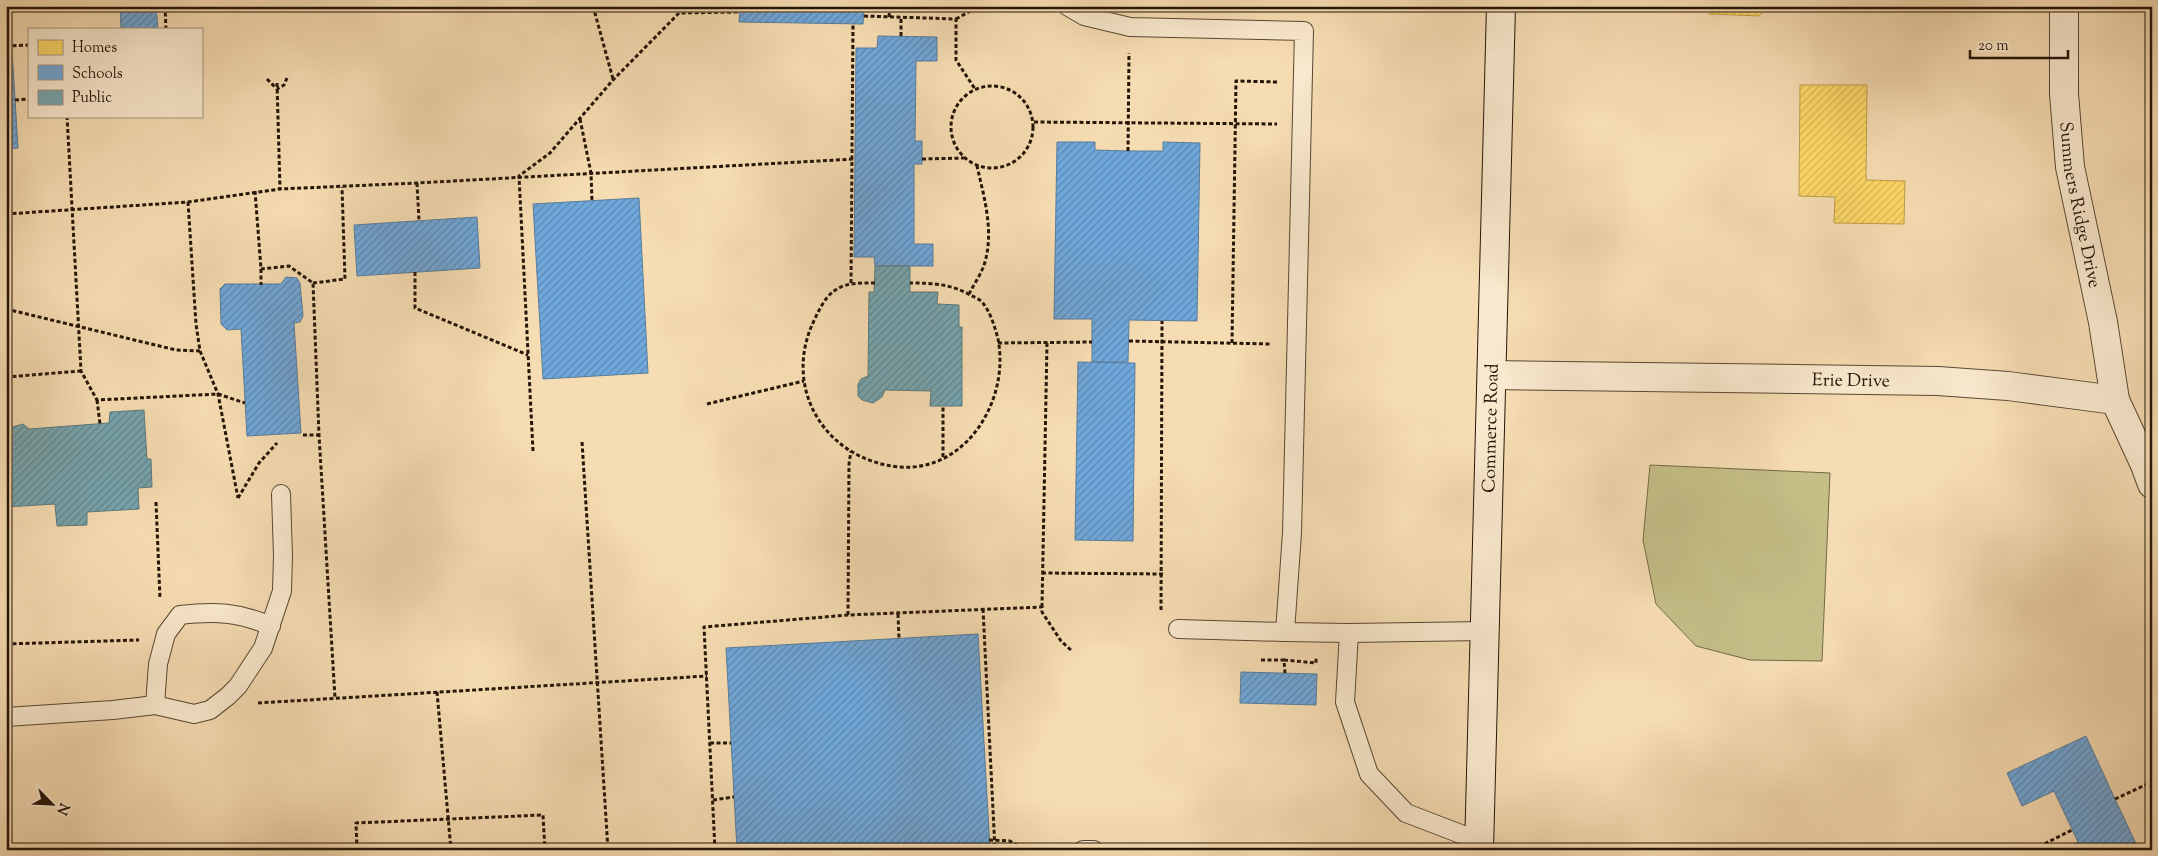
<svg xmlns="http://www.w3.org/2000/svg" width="2158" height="856" font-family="'Sorts Mill Goudy',serif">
<defs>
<pattern id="homes-hatch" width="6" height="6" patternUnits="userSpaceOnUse" patternTransform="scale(1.25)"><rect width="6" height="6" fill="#ffd966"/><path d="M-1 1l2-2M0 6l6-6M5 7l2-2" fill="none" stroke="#dab957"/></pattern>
<pattern id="schools-hatch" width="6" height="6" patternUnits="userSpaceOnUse" patternTransform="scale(1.25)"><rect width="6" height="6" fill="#6fa8dc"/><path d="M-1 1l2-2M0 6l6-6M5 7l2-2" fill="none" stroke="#5b88b0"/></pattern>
<pattern id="public-hatch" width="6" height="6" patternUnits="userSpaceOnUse" patternTransform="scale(1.25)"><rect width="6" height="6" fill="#76a5af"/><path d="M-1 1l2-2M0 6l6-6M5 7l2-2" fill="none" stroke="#61858c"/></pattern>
</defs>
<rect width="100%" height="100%" fill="#f6dcb2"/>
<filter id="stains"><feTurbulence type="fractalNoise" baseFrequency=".004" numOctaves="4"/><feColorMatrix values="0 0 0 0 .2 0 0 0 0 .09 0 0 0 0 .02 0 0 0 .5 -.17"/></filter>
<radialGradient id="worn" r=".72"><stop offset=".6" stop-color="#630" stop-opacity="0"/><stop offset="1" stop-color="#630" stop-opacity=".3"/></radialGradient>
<!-- park -->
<polygon fill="#c4be87" stroke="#746a48" points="1650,465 1830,473 1822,661 1750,660 1696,646 1656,604 1643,540"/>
<!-- homes -->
<g fill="url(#homes-hatch)" stroke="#bd9e4a">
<polygon points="1710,6 1769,6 1759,16 1709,14"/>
<polygon points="1800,85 1867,85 1866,180 1905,181 1904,224 1834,223 1835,197 1799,196"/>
</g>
<!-- schools -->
<g fill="url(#schools-hatch)" stroke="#587c9c">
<polygon points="120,6 156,6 158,29 121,29"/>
<polygon points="740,6 864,6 863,24 739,22"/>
<polygon points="878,36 937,37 937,61 916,61 915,141 922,141 922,164 914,164 914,244 933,244 933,266 875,266 874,257 854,257 856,48 877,48"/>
<polygon points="6,50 12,50 18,148 6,149"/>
<polygon points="1057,142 1095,142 1095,150 1128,151 1163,151 1163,142 1200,143 1197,321 1129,320 1128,362 1092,362 1092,319 1054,319"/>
<polygon points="639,198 648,373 543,379 533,204"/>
<polygon points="477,217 480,268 357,276 354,225"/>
<polygon points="286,277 297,278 300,283 303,316 300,322 294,323 301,433 247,436 241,329 227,330 221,324 220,289 225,284 281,284"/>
<polygon points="1078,362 1135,363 1133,541 1075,540"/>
<polygon points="978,634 990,850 737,850 726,648"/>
<polygon points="1241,672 1317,674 1316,705 1240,703"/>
<polygon points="2086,736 2115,799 2139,850 2062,850 2078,842 2054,791 2022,806 2007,773"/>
</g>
<!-- public -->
<g fill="url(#public-hatch)" stroke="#5d7a7d">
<polygon points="875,266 910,266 910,292 938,292 937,304 959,305 959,327 962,327 962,406 930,406 931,391 885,390 882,397 873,403 862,400 858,396 858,384 861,379 868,376 869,292 874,292"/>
<polygon points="144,410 147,459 151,459 152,487 138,488 139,509 87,512 87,525 57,526 55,504 6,507 6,436 9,436 9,431 12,427 23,424 29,429 109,423 110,412"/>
</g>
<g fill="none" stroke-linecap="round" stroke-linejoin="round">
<!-- lane casing -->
<g stroke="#584732" stroke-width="20">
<g id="lane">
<polyline points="1067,6 1084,16 1130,27 1304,31 1292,533 1285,632 1349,633 1485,631"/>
<polyline points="1178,629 1285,632"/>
<polyline points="1349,633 1345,702 1369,774 1406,813 1479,841"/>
<path d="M155,705L158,664L166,634L180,615C215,611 238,612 271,626"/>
<polyline points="6,717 113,710 155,705 194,714 210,710 228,696 238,686 263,648 282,591 283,556 281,494"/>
<polyline points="1083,850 1094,850"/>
</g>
</g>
<!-- street casing -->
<g stroke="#584732" stroke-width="30">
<g id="street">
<path id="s1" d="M2064,6V94L2070,167L2103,322L2115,400L2145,465L2152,484"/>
<path id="s2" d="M1493,375L1938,381L2008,386L2115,400"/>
</g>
</g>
<!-- secondary casing -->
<g stroke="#241508" stroke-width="30">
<g id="secondary">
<path id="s3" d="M1479,850L1501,6"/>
</g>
</g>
<!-- path -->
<g stroke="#241508" stroke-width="3" stroke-dasharray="4 2.5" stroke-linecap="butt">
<polyline points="165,6 166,29"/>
<polyline points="593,6 613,79"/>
<polyline points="864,16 956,19 956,60 975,89"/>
<polyline points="889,17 890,6"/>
<polyline points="956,19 979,6"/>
<polyline points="901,36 901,17"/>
<polyline points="6,46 29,45"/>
<polyline points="267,79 277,89 284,85 287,78"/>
<polyline points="277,83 280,189"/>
<circle cx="992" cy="127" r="41"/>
<polyline points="15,100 29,99"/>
<polyline points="67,116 81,371 97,400 218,394 245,403"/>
<polyline points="580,119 591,173 592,201"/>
<polyline points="1034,122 1277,124"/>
<polyline points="1128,151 1129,53"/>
<polyline points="922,159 964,158"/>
<polyline points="417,183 419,221"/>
<polyline points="255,191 261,269 289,266 313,283 319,435 335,698"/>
<polyline points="188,202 196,324 200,351 218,394 238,498"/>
<polyline points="6,214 188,202 280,189 417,183 855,159"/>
<polyline points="261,269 261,285"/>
<polyline points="415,272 415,308 528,355"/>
<polyline points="313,283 345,279 342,187"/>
<polyline points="851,283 853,24"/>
<path d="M875,283C861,283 846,282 834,291C824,298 817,314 812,325C783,392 828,461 900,467C967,472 1010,399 998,339C995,327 990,311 982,302C979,299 975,297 972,296C952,284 933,283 910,283"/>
<path d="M969,294C974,284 982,273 985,262C994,230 984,197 977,166"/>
<polyline points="6,309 176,350 200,351"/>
<polyline points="1129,341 1271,344"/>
<polyline points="998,343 1092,342"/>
<polyline points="1232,343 1236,81 1278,82"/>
<polyline points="6,377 81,371"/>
<polyline points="97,400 100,424"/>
<polyline points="707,404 804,381"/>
<polyline points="303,435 319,435"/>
<polyline points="582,442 608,850"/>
<polyline points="533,451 519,176 550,153 613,80 679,13 739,12"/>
<polyline points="943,457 943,406"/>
<polyline points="238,498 259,463 277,443"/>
<polyline points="156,502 160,599"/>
<polyline points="1042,573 1163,574"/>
<polyline points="1042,607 1047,342"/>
<polyline points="983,609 995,850"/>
<polyline points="1161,610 1162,321"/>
<polyline points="898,614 899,639"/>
<polyline points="848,615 849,464 851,451"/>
<polyline points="6,644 139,640"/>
<polyline points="1261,660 1284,660 1285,673"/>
<polyline points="1284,660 1316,663 1316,658"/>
<polyline points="437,692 451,850"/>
<polyline points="258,703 707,676"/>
<polyline points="710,743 731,743"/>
<polyline points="2115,799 2152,782"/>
<polyline points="713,800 734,797"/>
<polyline points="989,840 1010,841 1026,850"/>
<polyline points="357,850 356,823 543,815 545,850"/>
<polyline points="715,850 704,627 848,615 1042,607 1042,612 1061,641 1072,651"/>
<polyline points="2050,850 2046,843 2072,830"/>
</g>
<!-- lane -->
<use href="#lane" stroke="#f9e8cd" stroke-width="18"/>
<!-- street -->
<use href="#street" stroke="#f9e8cd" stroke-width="28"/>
<!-- secondary -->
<use href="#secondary" stroke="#f9e8cd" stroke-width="28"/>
</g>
<g text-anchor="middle" stroke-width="5" stroke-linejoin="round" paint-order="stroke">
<!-- street labels -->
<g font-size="18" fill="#241508" stroke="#f9e8cd">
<text dy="6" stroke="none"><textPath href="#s1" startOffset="200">Summers Ridge Drive</textPath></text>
<text dy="6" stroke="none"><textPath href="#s2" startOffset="358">Erie Drive</textPath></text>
<text dy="6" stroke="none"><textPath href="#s3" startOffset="422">Commerce Road</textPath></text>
</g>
</g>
<!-- margin -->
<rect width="2158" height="856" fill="none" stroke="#f6dcb2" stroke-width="25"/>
<rect x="8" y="8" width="2143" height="841" fill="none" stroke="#241508" stroke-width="2.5"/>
<rect x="12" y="12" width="2133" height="831" fill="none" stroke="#241508"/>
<!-- legend -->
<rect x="28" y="28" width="175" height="90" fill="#f9e8cd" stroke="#a4947e"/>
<rect x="38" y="40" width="25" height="15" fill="#ffd966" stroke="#a4947e"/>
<text x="72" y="52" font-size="15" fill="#241508">Homes</text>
<rect x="38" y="65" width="25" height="15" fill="#6fa8dc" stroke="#a4947e"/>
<text x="72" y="78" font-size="15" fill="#241508">Schools</text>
<rect x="38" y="90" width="25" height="15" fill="#76a5af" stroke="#a4947e"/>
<text x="72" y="102" font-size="15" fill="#241508">Public</text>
<!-- north arrow -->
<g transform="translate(52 804) rotate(114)" stroke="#f9e8cd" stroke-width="4" paint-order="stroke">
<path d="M0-4L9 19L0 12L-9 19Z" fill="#241508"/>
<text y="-8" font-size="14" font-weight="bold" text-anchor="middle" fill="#241508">N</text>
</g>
<!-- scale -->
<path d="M1970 50v8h98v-8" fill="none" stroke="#241508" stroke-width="2.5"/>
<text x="1978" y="50" font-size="15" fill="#241508" stroke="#f9e8cd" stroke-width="4" paint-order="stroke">20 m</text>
<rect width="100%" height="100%" filter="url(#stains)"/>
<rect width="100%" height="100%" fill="url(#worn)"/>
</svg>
